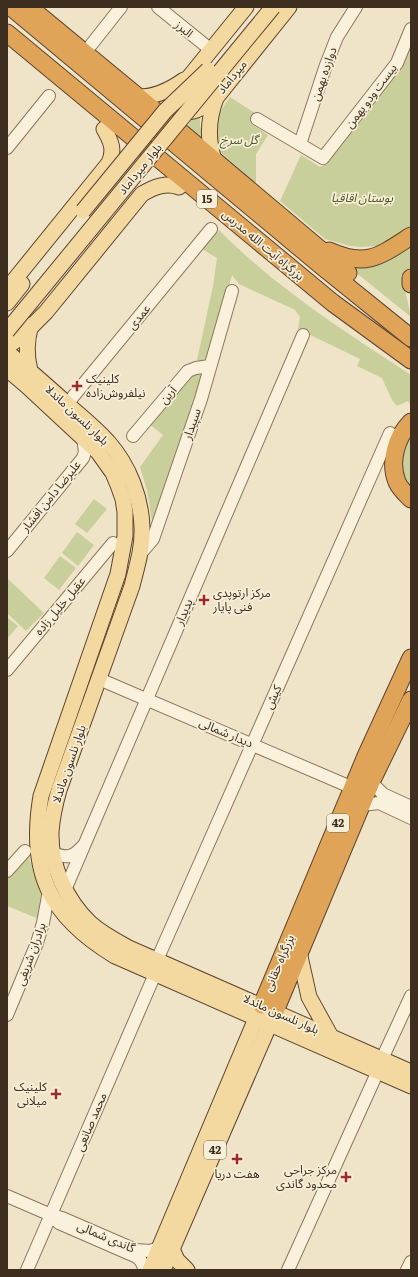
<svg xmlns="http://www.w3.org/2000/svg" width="418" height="1277" font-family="Literata,'Noto Sans Arabic',serif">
<rect width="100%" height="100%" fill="#f0e4c8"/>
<!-- green -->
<g fill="#c9cf9b">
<polygon points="411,45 411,228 380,246 361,247 350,246 325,239 280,201 301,155 320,167 327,163 398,72"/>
<path d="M230,97L258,115L252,124L268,135L256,154V183L220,152C208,130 217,115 230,97Z"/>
<polygon points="197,112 200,116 200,124 204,145 184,131"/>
<path d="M219,230C275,287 344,331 411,375V406L408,401L397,406L392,400L382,378L357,366L360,359L298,329L300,317L295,310L239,284L232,275L208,364L197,360L213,286L217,258L202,249Z"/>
<polygon points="411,241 411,263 407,281 406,294 411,317 344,263"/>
<polygon points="191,373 204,373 152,522 147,490 140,467 163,435 149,424"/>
<polygon points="411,428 411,493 398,468"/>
<polygon points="94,499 107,509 87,533 75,524"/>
<polygon points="77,532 94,545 78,566 62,553"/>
<polygon points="60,556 76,568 59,590 44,578"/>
<polygon points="7,578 44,613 26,631 7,613"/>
<polygon points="8,618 18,626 7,639 7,619"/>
<polygon points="28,855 42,897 39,919 7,906 7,878"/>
</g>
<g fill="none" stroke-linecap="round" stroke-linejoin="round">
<!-- minor casing -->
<g stroke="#8d765c" stroke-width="14">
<g id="minor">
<polyline points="158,7 211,50"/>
<polyline points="91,45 121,7"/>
<polyline points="257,119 323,158 397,63 411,29"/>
<polyline points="300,144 326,65 337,37 356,7"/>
<polyline points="7,148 49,96"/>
<polyline points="67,404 211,229"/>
<polyline points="133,436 188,371 196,368 210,366"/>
<polyline points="7,551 83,458 85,452 83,438"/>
<polyline points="141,553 153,539 201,399 232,291"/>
<polyline points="7,670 113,543"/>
<polyline points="99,679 353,788"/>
<polyline points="371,782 383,794 411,807"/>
<polyline points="362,805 379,803 411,818"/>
<path d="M53,853C68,859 73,857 83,846"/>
<polyline points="7,871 25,851"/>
<polyline points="65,890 303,335"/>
<polyline points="157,960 390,433"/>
<polyline points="7,1015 37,943 43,923 49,891"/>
<polyline points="382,1059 411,996"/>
<polyline points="7,1196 51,1215"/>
<polyline points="27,1270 155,974"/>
<polyline points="145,1270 141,1261 137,1257 59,1223 51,1215 62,1218 136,1250 150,1251 156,1249 161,1244"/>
<polyline points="288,1270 378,1071"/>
<polyline points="407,1270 411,1262"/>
</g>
</g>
<!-- major casing -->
<g stroke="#5b4430" stroke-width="17">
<g id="major">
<path d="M139,97C156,97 170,90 184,80"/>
<path d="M216,98C202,108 186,122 176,98L181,87L246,7"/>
<path d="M214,160C207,139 208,119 216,98L289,7"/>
<path d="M7,289L109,163C115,150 111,141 104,129"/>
<polyline points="7,303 22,284"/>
<path d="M7,347L22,336L46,312L142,194C154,187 166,182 179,187"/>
<path d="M7,352C27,368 46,385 65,402C79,415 96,428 109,443C129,466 141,497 142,527C143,547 137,566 132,586L59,790C55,804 52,818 51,832C50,866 67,901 90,923C102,934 116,941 129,948L411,1072"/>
<path d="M7,369L27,386L98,452L113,473L118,485L123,499L125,512V536L118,574L41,796C28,872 49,916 115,956L411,1086"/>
<path d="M30,371C26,355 26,341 31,325"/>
<polyline points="299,952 309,997 330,1035"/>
<polyline points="172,1249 177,1260 187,1270"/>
<polyline points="150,1270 260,1009"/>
<polyline points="163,1270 274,1014"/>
</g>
</g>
<!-- highway casing -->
<g stroke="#5b4430" stroke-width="19">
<g id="highway">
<polyline points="11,7 323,267 411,338"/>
<polyline points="29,7 183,134 348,273"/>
<polyline points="7,33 333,303 411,360"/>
<path d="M329,251C366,268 380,256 411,236"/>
<polyline points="411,278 411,284"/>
<path d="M411,422C396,437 389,462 397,482C400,489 406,494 411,499"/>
<polyline points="262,1005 366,756 411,658"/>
<polyline points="275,1011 371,782 411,700"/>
</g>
</g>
<!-- minor -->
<use href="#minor" stroke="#faf1dc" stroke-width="12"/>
<!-- major -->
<use href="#major" stroke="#f3d9a0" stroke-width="15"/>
<!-- highway -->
<use href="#highway" stroke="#e0a458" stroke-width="17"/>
<!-- major-bridge casing -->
<g stroke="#5b4430" stroke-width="17" stroke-linecap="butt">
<g id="major-bridge">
<polyline points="83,211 165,111 208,70"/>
<polyline points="7,331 273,7"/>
</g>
</g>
<!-- major-bridge -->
<use href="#major-bridge" stroke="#f3d9a0" stroke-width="15"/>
</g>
<!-- markers -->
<g fill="#9e2a2b" stroke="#f7eed8" stroke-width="1.5">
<path d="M75 380h4v4h4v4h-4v4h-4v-4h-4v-4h4z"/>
<path d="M202 594h4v4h4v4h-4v4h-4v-4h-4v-4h4z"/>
<path d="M54 1088h4v4h4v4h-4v4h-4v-4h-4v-4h4z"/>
<path d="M235 1153h4v4h4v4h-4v4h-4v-4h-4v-4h4z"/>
<path d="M344 1171h4v4h4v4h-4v4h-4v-4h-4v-4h4z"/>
</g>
<g text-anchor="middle" stroke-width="3.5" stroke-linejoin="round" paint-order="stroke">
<!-- shield labels -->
<g fill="#f7eed8" stroke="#756857" stroke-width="1">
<rect x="197" y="190" width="20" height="18" rx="3"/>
<rect x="327" y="814" width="22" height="18" rx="3"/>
<rect x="204" y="1141" width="22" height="18" rx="3"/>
</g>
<g font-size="11" font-weight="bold" fill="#3d2e20">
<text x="207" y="203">15</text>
<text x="338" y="827">42</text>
<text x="215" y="1154">42</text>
</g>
<!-- street labels -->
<g font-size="12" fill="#3d2e20" stroke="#f7eed8">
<text transform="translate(184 29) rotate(40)" y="4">البرز</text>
<text transform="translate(324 74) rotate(-71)" y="4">دوازده بهمن</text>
<text transform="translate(232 77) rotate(-51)" y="4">میرداماد</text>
<text transform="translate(371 96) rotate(-53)" y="4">بیست ودو بهمن</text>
<text transform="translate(140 169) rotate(-51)" y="4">بلوار میرداماد</text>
<text transform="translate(263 245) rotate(40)" y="4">بزرگراه آیت الله مدرس</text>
<text transform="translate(139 317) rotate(-51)" y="4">عمدی</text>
<text transform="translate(168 395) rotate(-50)" y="4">آرین</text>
<text transform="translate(77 415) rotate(43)" y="4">بلوار نلسون ماندلا</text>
<text transform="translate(192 424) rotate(-71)" y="4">سپیدار</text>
<text transform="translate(51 496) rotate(-51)" y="4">علیرضا دامن افشار</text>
<text transform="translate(60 606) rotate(-50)" y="4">عقیل خلیل زاده</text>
<text transform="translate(184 612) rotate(-67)" y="4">پدیدار</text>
<text transform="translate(273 697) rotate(-66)" y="4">کیش</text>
<text transform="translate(226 733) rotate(23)" y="4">دیدار شمالی</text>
<text transform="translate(69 764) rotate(-71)" y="4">بلوار نلسون ماندلا</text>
<text transform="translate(31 954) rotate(-70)" y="4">برادران شریفی</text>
<text transform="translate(279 963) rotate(-67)" y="4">بزرگراه حقانی</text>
<text transform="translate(281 1014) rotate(24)" y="4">بلوار نلسون ماندلا</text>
<text transform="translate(91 1122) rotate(-67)" y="4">محمد صانعی</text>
<text transform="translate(106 1237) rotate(23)" y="4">گاندی شمالی</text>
</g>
<!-- park labels -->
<g font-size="12" font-style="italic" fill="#4d5a26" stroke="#f7eed8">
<text x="239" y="144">گل سرخ</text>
<text x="362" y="202">بوستان اقاقیا</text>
</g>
<!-- poi labels -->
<g font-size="12" fill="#3d2e20" stroke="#f7eed8" text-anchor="start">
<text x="86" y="383">کلینیک<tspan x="86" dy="14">نیلفروش‌زاده</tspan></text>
<text x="213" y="597">مرکز ارتوپدی<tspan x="213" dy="14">فنی پایار</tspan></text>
<text x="47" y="1091" text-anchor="end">کلینیک<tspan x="47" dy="14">میلانی</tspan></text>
<text x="337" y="1174" text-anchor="end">مرکز جراحی<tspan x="337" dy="14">محدود گاندی</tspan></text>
<text x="237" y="1178" text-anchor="middle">هفت دریا</text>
</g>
</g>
<!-- border -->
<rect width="418" height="1277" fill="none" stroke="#3d2e20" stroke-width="16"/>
</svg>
